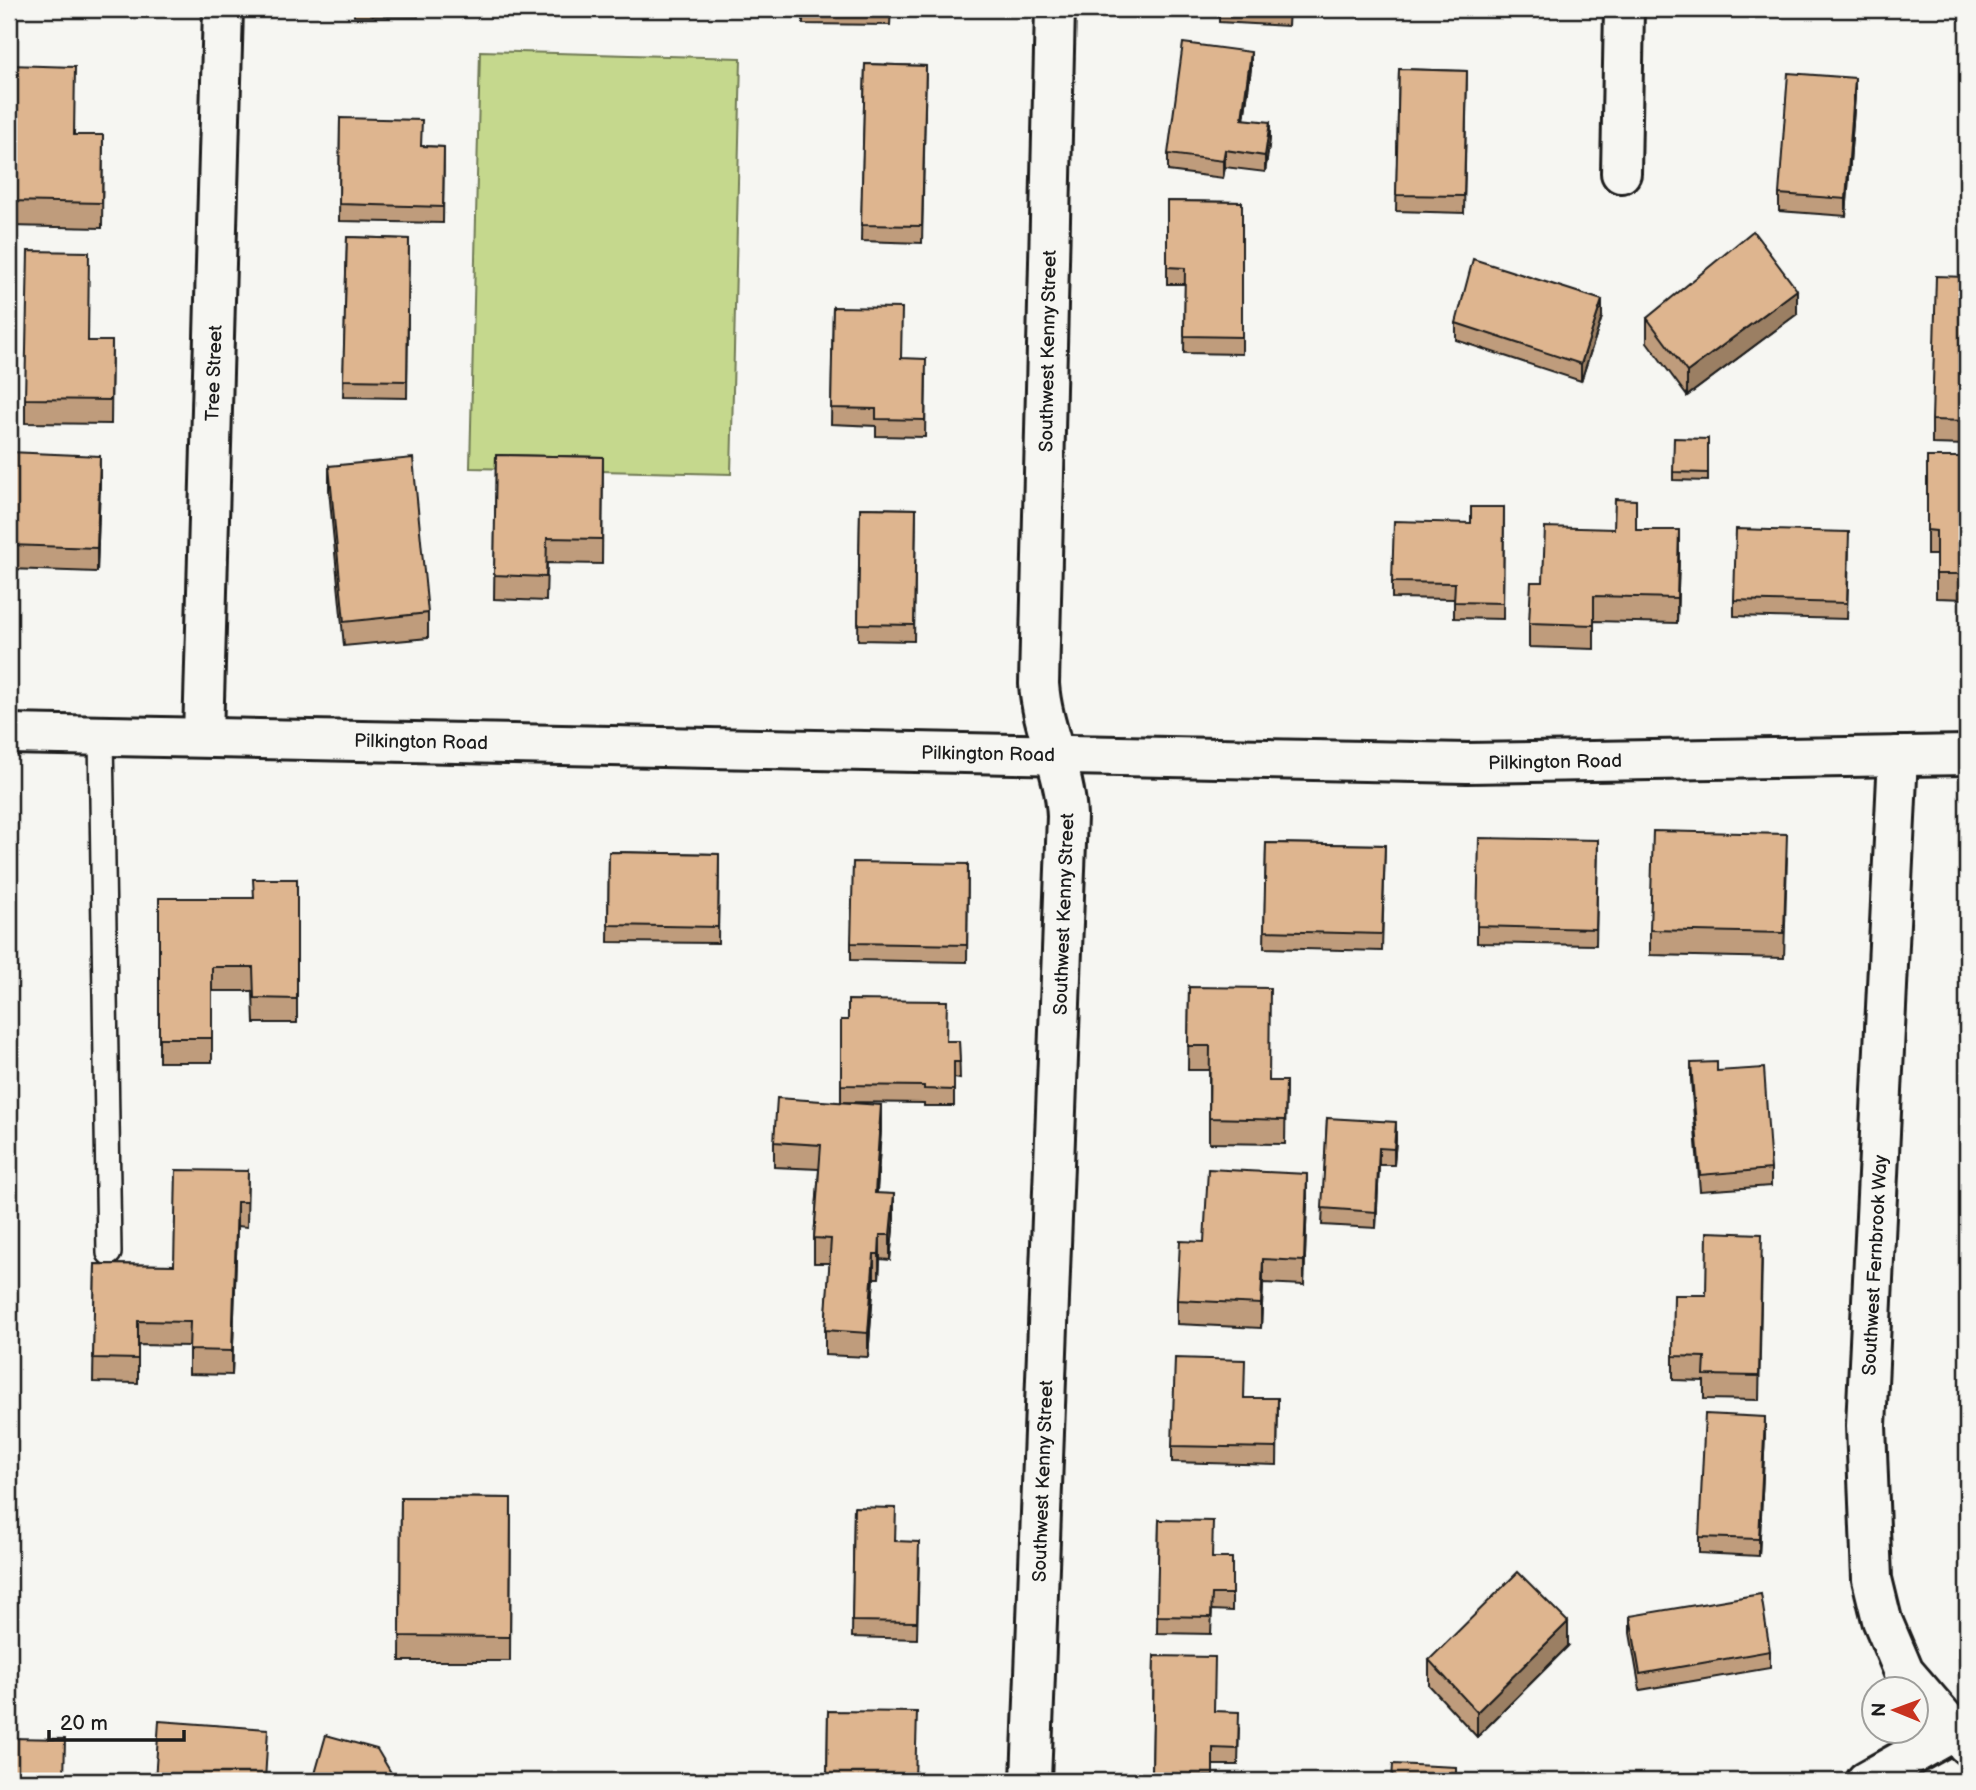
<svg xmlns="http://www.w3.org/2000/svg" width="1976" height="1790" font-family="'Balsamiq Sans',sans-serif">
<rect width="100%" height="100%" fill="#f6f6f2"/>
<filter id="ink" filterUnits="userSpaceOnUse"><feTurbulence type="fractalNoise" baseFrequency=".0143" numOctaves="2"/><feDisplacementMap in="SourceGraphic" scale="14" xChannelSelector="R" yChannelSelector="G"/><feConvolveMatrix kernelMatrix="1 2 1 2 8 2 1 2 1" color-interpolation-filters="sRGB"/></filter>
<g filter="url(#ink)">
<!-- green -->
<polygon fill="#c5d88d" stroke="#707a54" stroke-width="2" points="480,51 741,58 731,474 470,468"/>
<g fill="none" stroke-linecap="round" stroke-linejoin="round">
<!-- service casing -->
<g stroke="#1c1c1c" stroke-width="28">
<polyline id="service" points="101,735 109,1253"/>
</g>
<!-- minor casing -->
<g stroke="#1c1c1c" stroke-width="44">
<g id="minor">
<polyline points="1621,173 1624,9"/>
<polyline points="203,737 223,9"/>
<polyline points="1898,756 1866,1426 1872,1579 1882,1620 1904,1672 1967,1745"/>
<path d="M1031,1781L1067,816C1065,770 1042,729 1039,684L1055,9"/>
<polyline points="1866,1781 1953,1732"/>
</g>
</g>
<!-- tertiary casing -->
<g stroke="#1c1c1c" stroke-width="44">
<polyline id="tertiary" points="9,734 1467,763 1967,755"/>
</g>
<!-- service -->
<use href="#service" stroke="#f6f6f2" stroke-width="23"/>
<!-- minor -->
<use href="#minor" stroke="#f6f6f2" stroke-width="38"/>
<!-- tertiary -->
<use href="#tertiary" stroke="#f6f6f2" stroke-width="38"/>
</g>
<!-- wall -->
<g fill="#bf9c7b" stroke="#1c1c1c" stroke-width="2">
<polygon points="354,9 418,9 418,17 354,16"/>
<polygon points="803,9 891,9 890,25 803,24"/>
<polygon points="1219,9 1289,9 1288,26 1219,22"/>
<polygon points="865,64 926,66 922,243 861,241"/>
<polygon points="9,65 74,135 103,135 102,228 9,226"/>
<polygon points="1251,68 1244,119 1270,139 1265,172 1225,167 1223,178 1168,171 1168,154"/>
<polygon points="1399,69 1467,71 1464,213 1396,211"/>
<polygon points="1855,95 1846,216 1779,211 1779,194"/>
<polygon points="340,118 421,146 444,147 443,223 339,221"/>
<polygon points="1167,201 1242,202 1242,354 1184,353 1185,284 1167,284"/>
<polygon points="347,237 409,239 407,398 343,397"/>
<polygon points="1967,277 1967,445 1932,444 1932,420"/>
<polygon points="833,307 901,358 926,375 925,437 876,436 876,426 831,424"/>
<polygon points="1797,314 1687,396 1647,342 1647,318"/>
<polygon points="1602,317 1581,381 1456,340 1456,323"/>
<polygon points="88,341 112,341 111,424 25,423 25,399"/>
<polygon points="1708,439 1708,481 1673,480 1673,472"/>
<polygon points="9,452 100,480 97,572 9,569"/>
<polygon points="496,455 603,457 602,564 547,563 546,601 494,599"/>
<polygon points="1927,457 1967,457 1967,599 1936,598 1936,555 1927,555"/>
<polygon points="329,466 428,613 428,638 344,646 329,490"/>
<polygon points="1504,507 1503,619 1454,618 1454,599 1392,598 1392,582 1471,523"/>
<polygon points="860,508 916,509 914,641 858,640"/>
<polygon points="1636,530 1679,555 1677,623 1594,621 1594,649 1529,647 1529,623 1543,582"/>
<polygon points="1849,549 1847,619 1734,616 1734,600"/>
<polygon points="1598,840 1596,945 1477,943 1477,926"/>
<polygon points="1266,843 1385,845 1382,951 1264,948"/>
<polygon points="609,852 719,854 718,943 608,942"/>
<polygon points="1787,858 1784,958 1650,955 1650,930"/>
<polygon points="968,864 967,962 851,960 851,943"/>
<polygon points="297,879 297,1023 254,1023 253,991 212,991 212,1062 159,1062 159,898 253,898"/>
<polygon points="1189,987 1269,1081 1286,1081 1285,1144 1209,1143 1209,1070 1188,1070"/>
<polygon points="841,1020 946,1041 959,1041 960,1079 954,1078 954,1106 924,1106 924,1103 841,1102"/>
<polygon points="1691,1063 1717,1071 1771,1169 1771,1186 1700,1191 1691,1080"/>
<polygon points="1327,1118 1396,1139 1394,1165 1379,1165 1376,1228 1322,1225"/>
<polygon points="881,1130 877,1193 894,1218 890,1260 880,1259 879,1278 874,1278 868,1357 825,1355 825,1330 830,1263 814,1263 814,1238 819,1169 774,1167 774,1142"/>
<polygon points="248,1171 247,1227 237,1226 232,1375 189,1374 189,1346 138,1345 138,1383 93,1382 95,1264 174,1265"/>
<polygon points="1307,1198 1304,1285 1263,1283 1261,1328 1177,1324 1177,1300 1204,1242"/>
<polygon points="1762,1258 1759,1400 1704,1399 1704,1381 1673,1380 1673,1356 1706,1295"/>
<polygon points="1244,1398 1278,1398 1277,1465 1172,1462 1172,1446"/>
<polygon points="1765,1433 1759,1556 1699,1553 1699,1537"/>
<polygon points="401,1497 511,1498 510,1661 400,1661"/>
<polygon points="854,1507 896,1541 919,1558 917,1639 852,1637"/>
<polygon points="1159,1520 1212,1558 1232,1558 1232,1611 1212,1610 1211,1634 1157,1633"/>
<polygon points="1630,1616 1770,1651 1770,1668 1640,1690 1630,1633"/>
<polygon points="1568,1646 1477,1737 1429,1685 1429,1660"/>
<polygon points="1154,1656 1214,1711 1239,1728 1238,1765 1213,1765 1213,1781 1152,1781"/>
<polygon points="828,1711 916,1781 827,1781"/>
</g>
<!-- shaded-wall -->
<g fill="#9b7f64" stroke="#1c1c1c" stroke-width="2">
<polygon points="1251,52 1251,68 1242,135 1242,119"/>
<polygon points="1855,78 1855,95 1846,216 1846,199"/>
<polygon points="1270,122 1270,139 1265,172 1265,156"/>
<polygon points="1225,150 1225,167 1223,178 1223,161"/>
<polygon points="1797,290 1797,314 1687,396 1687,372"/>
<polygon points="1602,300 1602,317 1581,381 1581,364"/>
<polygon points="100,456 100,480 97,572 97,548"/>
<polygon points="1679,530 1679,555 1677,623 1677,598"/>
<polygon points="881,1105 881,1130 875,1217 875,1193"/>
<polygon points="1396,1122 1396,1139 1394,1165 1394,1149"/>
<polygon points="1379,1148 1379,1165 1376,1228 1376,1212"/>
<polygon points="1307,1174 1307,1198 1304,1285 1304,1261"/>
<polygon points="894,1194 894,1218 890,1260 890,1235"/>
<polygon points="237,1202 237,1226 232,1375 232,1351"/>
<polygon points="880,1235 880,1259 879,1278 879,1254"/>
<polygon points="874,1254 874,1278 868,1357 868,1333"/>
<polygon points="1263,1259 1263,1283 1261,1328 1261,1304"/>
<polygon points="1765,1417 1765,1433 1759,1556 1759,1539"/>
<polygon points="1568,1622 1568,1646 1477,1737 1477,1712"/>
</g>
<!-- building -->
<g fill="#deb58f" stroke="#1c1c1c" stroke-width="2">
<polygon points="1183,43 1251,52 1242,119 1270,122 1265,156 1225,150 1223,161 1168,154"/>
<polygon points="865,64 926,66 922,226 861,225"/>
<polygon points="9,65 75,67 74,135 103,135 102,203 9,201"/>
<polygon points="1399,69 1467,71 1464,196 1396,195"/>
<polygon points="1788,73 1855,78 1846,199 1779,194"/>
<polygon points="340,118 422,120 421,146 444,147 443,207 339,204"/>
<polygon points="1167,201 1242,202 1242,337 1184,336 1185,268 1167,267"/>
<polygon points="1753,231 1797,290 1687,372 1647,318"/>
<polygon points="347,237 409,239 407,381 343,380"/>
<polygon points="28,251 89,252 88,341 112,341 111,400 25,399"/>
<polygon points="1473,259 1602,300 1581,364 1456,323"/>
<polygon points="1936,276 1967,277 1967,421 1932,420"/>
<polygon points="833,307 902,308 901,358 926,359 925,420 876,419 876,409 831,408"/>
<polygon points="1674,438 1708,439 1708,473 1673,472"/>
<polygon points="9,452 100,456 97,548 9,545"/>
<polygon points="496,455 603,457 602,539 547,538 546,577 494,575"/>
<polygon points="1927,457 1967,457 1967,574 1936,574 1936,531 1927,530"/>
<polygon points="413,458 428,613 344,622 329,466"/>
<polygon points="1615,499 1636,500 1636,530 1679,530 1677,598 1594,596 1594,625 1529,623 1531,582 1543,582 1545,527 1614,529"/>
<polygon points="1471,507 1504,507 1503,603 1454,602 1455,583 1392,582 1394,521 1471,523"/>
<polygon points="860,508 916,509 914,625 858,624"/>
<polygon points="1736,529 1849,532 1847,603 1734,600"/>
<polygon points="1653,831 1787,834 1784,933 1650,930"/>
<polygon points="1479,838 1598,840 1596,929 1477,926"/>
<polygon points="1266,843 1385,845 1382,934 1264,931"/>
<polygon points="609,852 719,854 718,927 608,925"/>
<polygon points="853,862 968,864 967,945 851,943"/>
<polygon points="253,879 297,879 297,999 254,998 253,967 212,967 212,1038 159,1038 159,898 254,898"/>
<polygon points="1189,987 1270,988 1269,1081 1286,1081 1285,1120 1209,1118 1210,1046 1188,1046"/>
<polygon points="848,1000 947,1001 946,1041 959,1041 960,1062 954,1062 954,1090 924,1089 924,1086 841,1085 841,1020 848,1020"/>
<polygon points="1717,1062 1717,1071 1764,1068 1771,1169 1700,1175 1691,1063"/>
<polygon points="777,1098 881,1105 875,1193 894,1194 890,1235 880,1235 879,1254 874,1254 868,1333 825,1330 831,1239 814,1238 821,1145 774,1142"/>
<polygon points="1327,1118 1396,1122 1394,1149 1379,1148 1376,1212 1322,1208"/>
<polygon points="1208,1169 1307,1174 1304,1261 1263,1259 1261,1304 1177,1300 1180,1241 1204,1242"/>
<polygon points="176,1170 248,1171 247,1202 237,1202 232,1351 189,1350 190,1322 138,1321 138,1359 93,1358 95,1264 174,1265"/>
<polygon points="1707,1232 1762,1234 1759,1376 1704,1375 1705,1357 1673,1356 1674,1295 1706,1295"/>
<polygon points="1175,1358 1245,1360 1244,1398 1278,1398 1277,1448 1172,1446"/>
<polygon points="1705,1414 1765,1417 1759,1539 1699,1537"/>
<polygon points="401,1497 511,1498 510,1637 400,1636"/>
<polygon points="854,1507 896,1508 895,1541 919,1542 917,1622 852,1621"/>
<polygon points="1159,1520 1213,1521 1212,1558 1232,1558 1232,1594 1212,1594 1211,1617 1157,1616"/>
<polygon points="1518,1572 1568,1622 1477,1712 1429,1660"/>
<polygon points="1761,1594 1770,1651 1640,1674 1630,1616"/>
<polygon points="1154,1656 1215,1657 1214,1711 1239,1712 1238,1749 1213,1748 1213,1776 1152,1775"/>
<polygon points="828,1711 917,1712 915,1781 885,1780 885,1781 851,1781 851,1780 827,1779"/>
<polygon points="159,1721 268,1729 265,1781 155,1781"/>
<polygon points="326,1735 377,1749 393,1776 415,1781 313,1781"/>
<polygon points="9,1738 65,1739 64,1781 9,1781"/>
<polygon points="1393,1764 1456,1767 1456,1781 1392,1781"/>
</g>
</g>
<g text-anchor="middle" stroke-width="5" stroke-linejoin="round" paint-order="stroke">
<!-- street labels -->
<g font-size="19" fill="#1c1c1c" stroke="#f6f6f2">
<text transform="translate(1047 351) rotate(-89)" y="7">Southwest Kenny Street</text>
<text transform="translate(213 373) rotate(-88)" y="7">Tree Street</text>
<text transform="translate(421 741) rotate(1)" y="7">Pilkington Road</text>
<text transform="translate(988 753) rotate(1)" y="7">Pilkington Road</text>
<text transform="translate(1555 761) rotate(-1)" y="7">Pilkington Road</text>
<text transform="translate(1063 914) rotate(-88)" y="7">Southwest Kenny Street</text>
<text transform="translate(1874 1265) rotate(-87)" y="7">Southwest Fernbrook Way</text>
<text transform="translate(1042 1481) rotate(-88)" y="7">Southwest Kenny Street</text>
</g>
</g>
<!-- margin -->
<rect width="1976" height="1790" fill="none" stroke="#f6f6f2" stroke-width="35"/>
<rect x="18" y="18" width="1941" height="1755" fill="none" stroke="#1c1c1c" stroke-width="2.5" filter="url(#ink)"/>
<!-- north arrow -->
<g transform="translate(1895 1710) rotate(271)"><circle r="33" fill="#f6f6f2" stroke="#9f9f9c" stroke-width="2"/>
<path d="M0-5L12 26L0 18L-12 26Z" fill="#c8321e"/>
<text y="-10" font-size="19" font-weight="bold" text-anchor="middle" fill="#1c1c1c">N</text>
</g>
<!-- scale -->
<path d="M49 1730v10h135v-10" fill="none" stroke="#1c1c1c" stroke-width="3.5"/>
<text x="60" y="1730" font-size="21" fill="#1c1c1c" stroke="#f6f6f2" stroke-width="5" paint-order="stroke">20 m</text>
</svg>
